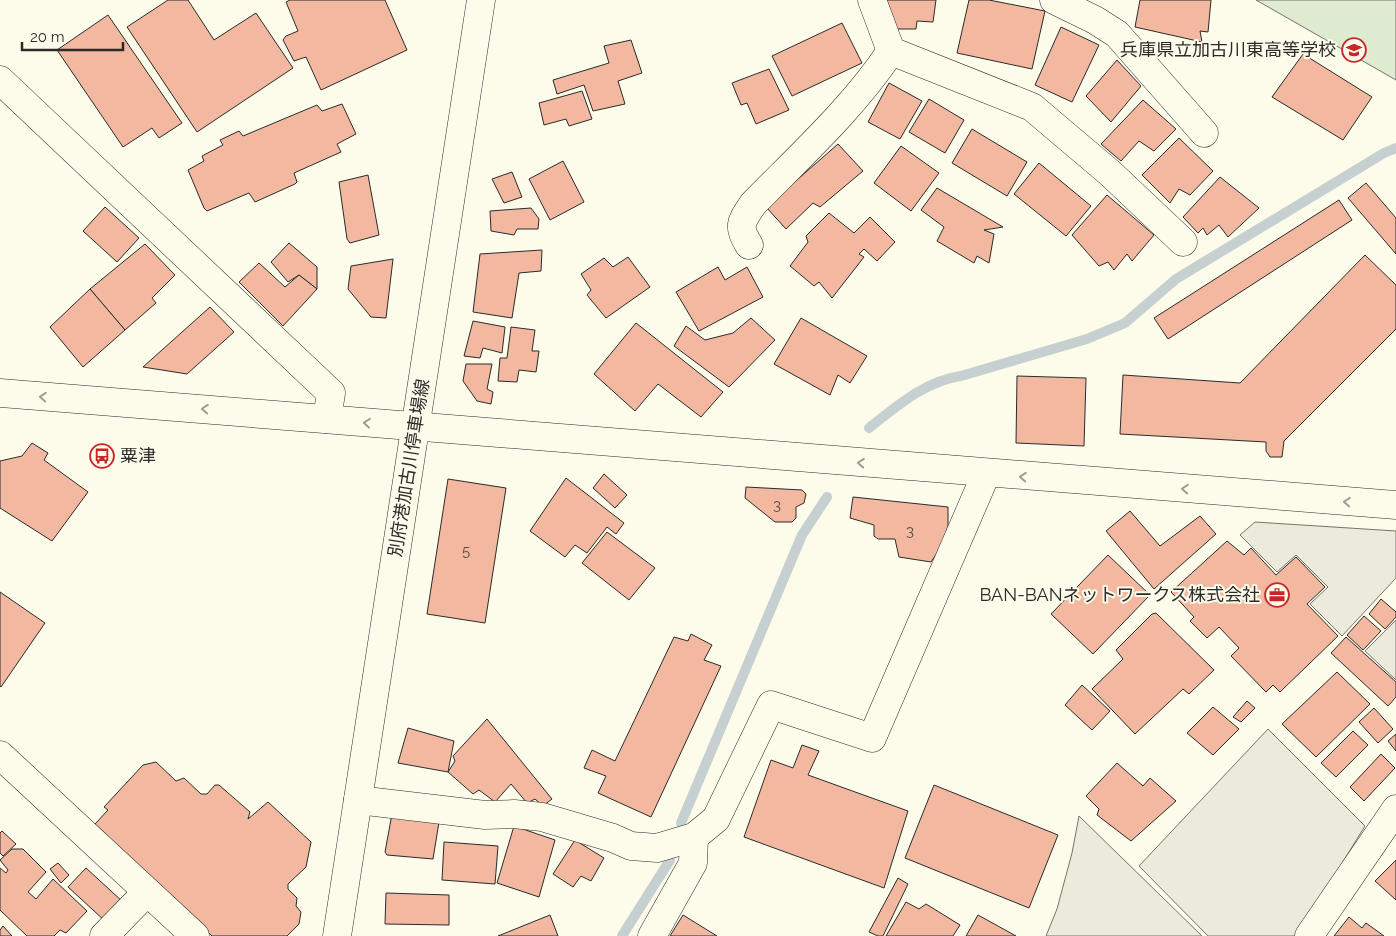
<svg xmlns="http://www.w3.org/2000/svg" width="1396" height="936" font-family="Raleway,'Noto Sans JP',sans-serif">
<rect width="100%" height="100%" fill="#fdfbea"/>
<!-- green -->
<polygon fill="#deebd1" stroke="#74746e" points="1256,0 1396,0 1396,80"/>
<!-- parking -->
<g fill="#eceadb" stroke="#74746e">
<polygon points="1255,522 1396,531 1396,578 1342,636 1310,604 1328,587 1296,555 1277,572 1240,535"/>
<polygon points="1396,620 1396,680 1365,651"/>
<polygon points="1268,729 1365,826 1297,936 1208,936 1139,866"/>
<polygon points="1079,816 1202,936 1046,936 1057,909 1072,853"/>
</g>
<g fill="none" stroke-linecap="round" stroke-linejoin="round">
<!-- stream -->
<g stroke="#c7d0d0" stroke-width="10">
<path d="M869,428C897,406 925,381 961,376L1087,339L1125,323L1176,279L1384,153L1396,148"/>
<polyline points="681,823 802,535 827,497"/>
<polyline points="622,936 670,860"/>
</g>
</g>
<!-- building -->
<g fill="#f2b8a0" stroke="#2b2b2b">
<polygon points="168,0 188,0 214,40 256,13 293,68 197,132 127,27"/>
<polygon points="290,0 385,0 407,50 321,90 306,57 294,61 283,40 286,36 298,31 286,2"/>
<polygon points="882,0 936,0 933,22 917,21 916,29 886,29"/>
<polygon points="969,0 989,0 1045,11 1032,69 957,53"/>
<polygon points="1140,0 1211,0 1208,32 1200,31 1202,42 1135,27"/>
<polygon points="108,15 182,123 159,138 152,128 123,147 57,50"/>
<polygon points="842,23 862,63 792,96 772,56"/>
<polygon points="1061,27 1099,45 1072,102 1035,85"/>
<polygon points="631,40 642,73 618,81 625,104 593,111 584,85 557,94 553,80 609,63 604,46"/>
<polygon points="1303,54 1372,97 1343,140 1272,97"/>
<polygon points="1117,60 1141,86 1111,122 1086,96"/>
<polygon points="769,69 789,110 756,124 747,103 741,105 732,83"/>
<polygon points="889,83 922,101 900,139 868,122"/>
<polygon points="582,91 592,119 569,126 566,119 544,125 539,103"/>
<polygon points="929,99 964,120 945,153 909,132"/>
<polygon points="1143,100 1176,129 1154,151 1139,141 1121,161 1101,144"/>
<polygon points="342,104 356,134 337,144 341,152 294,173 297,182 295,184 255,202 249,193 207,211 204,208 188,170 204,161 202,156 223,145 220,140 239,131 243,136 317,105 322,111"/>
<polygon points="972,129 1027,162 1007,196 952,163"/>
<polygon points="1179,138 1213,171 1190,195 1179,189 1170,203 1142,175"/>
<polygon points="838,144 863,171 820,207 813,203 786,229 766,207"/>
<polygon points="901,146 939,173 911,211 874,183"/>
<polygon points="563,161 584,202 550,220 529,179"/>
<polygon points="1039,163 1091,206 1066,236 1014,194"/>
<polygon points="512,172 522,197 504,203 492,179"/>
<polygon points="368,175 379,235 350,243 347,239 339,182"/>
<polygon points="1220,177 1259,208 1228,237 1219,225 1207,235 1203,228 1198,233 1183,217"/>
<polygon points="1366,183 1396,218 1396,254 1348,198"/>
<polygon points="937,188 1003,227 984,230 994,234 989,263 977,256 974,263 937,241 944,227 921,210"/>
<polygon points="1107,195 1154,235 1132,261 1127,254 1114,270 1108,262 1099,266 1072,235"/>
<polygon points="1339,200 1352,220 1168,339 1154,318"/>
<polygon points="105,207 139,238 117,262 83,231"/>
<polygon points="531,208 539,219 538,229 517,229 514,235 491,231 490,211"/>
<polygon points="829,213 854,233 870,217 895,242 877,261 864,249 859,254 864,257 832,298 819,282 814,286 790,266 808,242 806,236"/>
<polygon points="289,243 317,267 317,289 299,275 288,282 271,262"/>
<polygon points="145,244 175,275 152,298 156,303 125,330 90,289"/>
<polygon points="542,250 541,271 519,273 512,318 473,312 480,254"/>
<polygon points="1365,255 1396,285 1396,329 1284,441 1282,457 1270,457 1266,451 1266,442 1120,434 1123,375 1240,383"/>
<polygon points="628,257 650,287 606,318 587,295 591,290 581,274 604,258 613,267"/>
<polygon points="393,259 386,318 371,317 348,289 351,266"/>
<polygon points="259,263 285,287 299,275 317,289 283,326 239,282"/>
<polygon points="718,267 725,280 747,267 763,297 699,331 676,292"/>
<polygon points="90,289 125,330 83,367 50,327"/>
<polygon points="210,307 234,332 187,374 143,367"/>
<polygon points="751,318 775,340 729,387 674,346 686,326 705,340 733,333"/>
<polygon points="801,318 867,356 850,383 838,375 830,395 774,364"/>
<polygon points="473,321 505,327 502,353 483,348 480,358 464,356"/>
<polygon points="636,323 723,392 701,417 658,384 635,411 594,374"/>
<polygon points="511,327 535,330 532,351 539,351 536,372 519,370 517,382 498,381 500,358 507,358"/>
<polygon points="466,364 492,364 487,389 493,392 491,404 477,401 463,381"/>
<polygon points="1017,376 1086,378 1084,446 1016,443"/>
<polygon points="32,443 48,453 44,460 88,492 52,541 0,508 0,461 22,456"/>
<polygon points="604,474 627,495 615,508 593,488"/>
<polygon points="566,478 624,523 616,534 607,527 587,553 575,545 565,557 530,531"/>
<polygon points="448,479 506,488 485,623 427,614"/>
<polygon points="746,487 802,490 806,494 804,503 796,507 796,518 792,522 775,522 745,498"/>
<polygon points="853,497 948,507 948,526 943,544 931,562 899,557 895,539 878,539 874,536 874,525 850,518"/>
<polygon points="1130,511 1160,546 1200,516 1216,534 1154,589 1106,531"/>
<polygon points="607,532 655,568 629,600 582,563"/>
<polygon points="1227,541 1244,555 1251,548 1276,575 1296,557 1325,587 1307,604 1338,636 1280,692 1273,685 1266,692 1231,656 1239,648 1219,627 1207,638 1190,621 1194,617 1171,592"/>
<polygon points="1108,555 1150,595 1093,654 1051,614"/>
<polygon points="0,592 45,623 1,687 0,686"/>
<polygon points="1381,599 1396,612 1396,617 1385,629 1369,614"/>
<polygon points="1156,613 1214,670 1189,694 1183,689 1135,734 1092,689 1123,659 1116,650 1152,614"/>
<polygon points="1364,616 1381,631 1363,650 1347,635"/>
<polygon points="691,634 712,645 704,660 721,666 651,817 598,793 606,776 584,768 592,750 615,761 674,637 688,641"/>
<polygon points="1346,637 1396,682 1396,697 1388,706 1331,653"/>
<polygon points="1337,672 1370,704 1316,757 1282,724"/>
<polygon points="1082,685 1110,711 1092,730 1065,705"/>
<polygon points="1247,701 1255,708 1241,722 1233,717"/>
<polygon points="1213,707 1239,729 1213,755 1187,733"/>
<polygon points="1374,708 1393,729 1378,743 1359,722"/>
<polygon points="487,719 552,799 543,806 535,799 527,803 511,784 495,802 479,790 473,794 448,772 455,761 453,756"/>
<polygon points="408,728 454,741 448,772 398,763"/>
<polygon points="1353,731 1368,745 1336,777 1321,763"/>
<polygon points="1396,734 1396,751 1388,741"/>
<polygon points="802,745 819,751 808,775 908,811 884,888 744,837 771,760 793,768"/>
<polygon points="1381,754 1395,768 1364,801 1350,787"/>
<polygon points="156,762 176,781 184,778 201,794 207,794 215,785 219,785 250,812 248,819 268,802 311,842 306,867 288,884 288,889 297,898 296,906 301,912 299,924 287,936 212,936 95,824 108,810 104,807 143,765"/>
<polygon points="1117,763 1143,786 1150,778 1176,801 1131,841 1097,815 1099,809 1086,796"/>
<polygon points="934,785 1058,835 1029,908 905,858"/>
<polygon points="392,814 439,822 433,859 387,855 385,852"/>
<polygon points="514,826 555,840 539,897 497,883"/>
<polygon points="2,831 16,844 3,856 0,853 0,833"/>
<polygon points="575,840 604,858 591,881 581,876 573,887 553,874"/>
<polygon points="444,842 498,846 495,884 442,880"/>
<polygon points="12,849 23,849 46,872 28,892 36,899 53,879 87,911 66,933 60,930 54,936 27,936 0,910 0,868 6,873 8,870 0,860"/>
<polygon points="1396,860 1396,900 1375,881"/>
<polygon points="58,863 69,875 61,883 50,869"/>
<polygon points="86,868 123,902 105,921 68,887"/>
<polygon points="898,878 908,884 883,936 878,936 869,932"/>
<polygon points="386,893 449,895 449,925 385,924"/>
<polygon points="906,902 919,909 926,904 960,925 953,936 886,936"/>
<polygon points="550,915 558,936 498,936"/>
<polygon points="683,915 717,936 670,936"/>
<polygon points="978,915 1016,936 966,936"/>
<polygon points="1349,917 1362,928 1366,923 1384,936 1334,936"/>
<polygon points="3,926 12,936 0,936 0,930"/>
</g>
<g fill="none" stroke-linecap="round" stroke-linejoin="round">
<!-- minor casing -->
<g stroke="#2b2b2b" stroke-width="29">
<g id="minor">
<polyline points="1054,0 1095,20 1117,34 1204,133"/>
<polyline points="891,51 1032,107 1110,173 1183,242"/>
<polyline points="0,80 331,393 327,419"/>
<path d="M749,245C737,226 741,222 753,204C801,155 853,108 891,51L872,0"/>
<polyline points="0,393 1396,505"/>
<polyline points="0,755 195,936"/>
<polyline points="358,800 485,815 514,814 542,817 613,838 631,846 657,848 694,837 716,819 771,705 872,738 986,474"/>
<polyline points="104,936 147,892"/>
<polyline points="652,936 693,863 694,837"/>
<polyline points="1309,936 1396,809"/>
</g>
</g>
<!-- major casing -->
<g stroke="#2b2b2b" stroke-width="29">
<polyline id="major" points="337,936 481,0"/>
</g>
<!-- minor -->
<use href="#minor" stroke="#fdfbea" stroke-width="28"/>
<!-- major -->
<use href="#major" stroke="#fdfbea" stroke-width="28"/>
</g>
<!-- one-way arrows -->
<defs><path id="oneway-chevron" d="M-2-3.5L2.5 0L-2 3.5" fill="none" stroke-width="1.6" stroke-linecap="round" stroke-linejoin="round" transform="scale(1.25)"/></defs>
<g stroke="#9e9d94">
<use href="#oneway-chevron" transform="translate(43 397) rotate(-176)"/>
<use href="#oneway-chevron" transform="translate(205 409) rotate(-176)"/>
<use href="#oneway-chevron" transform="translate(367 423) rotate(-174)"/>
<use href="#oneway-chevron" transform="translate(861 463) rotate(-175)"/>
<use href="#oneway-chevron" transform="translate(1023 477) rotate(-176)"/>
<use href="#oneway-chevron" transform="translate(1185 489) rotate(-176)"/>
<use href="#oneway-chevron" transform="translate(1347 502) rotate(-176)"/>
</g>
<!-- icons -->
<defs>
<g id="school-ring" transform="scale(1.25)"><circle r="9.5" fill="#fdfbea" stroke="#c62828" stroke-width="1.5"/><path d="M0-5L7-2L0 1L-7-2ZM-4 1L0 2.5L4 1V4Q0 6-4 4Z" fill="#c62828"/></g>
<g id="bus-ring" transform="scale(1.25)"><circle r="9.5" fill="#fdfbea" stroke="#c62828" stroke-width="1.5"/><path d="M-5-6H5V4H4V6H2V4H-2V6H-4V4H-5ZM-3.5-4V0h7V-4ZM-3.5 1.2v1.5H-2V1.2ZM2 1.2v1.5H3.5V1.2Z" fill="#c62828"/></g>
<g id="office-ring" transform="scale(1.25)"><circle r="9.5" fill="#fdfbea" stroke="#c62828" stroke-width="1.5"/><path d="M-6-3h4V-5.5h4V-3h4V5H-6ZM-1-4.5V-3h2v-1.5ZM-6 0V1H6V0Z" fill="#c62828"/></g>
</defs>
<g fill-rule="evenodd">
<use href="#school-ring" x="1354" y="50"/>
<use href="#bus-ring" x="102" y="456"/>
<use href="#office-ring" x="1277" y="595"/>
</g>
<g text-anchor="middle" stroke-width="4" stroke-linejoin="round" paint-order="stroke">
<!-- number labels -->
<g font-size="15" fill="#5d4e48">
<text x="777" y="510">3</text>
<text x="910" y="536">3</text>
<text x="466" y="556">5</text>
</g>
<!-- poi labels -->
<g font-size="18" fill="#2b2b2b" stroke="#fdfbea" text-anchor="end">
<text x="1336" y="56">兵庫県立加古川東高等学校</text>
<text x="120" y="462" text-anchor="start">粟津</text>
<text x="1260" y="601">BAN-BANネットワークス株式会社</text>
</g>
<!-- street labels -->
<g font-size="18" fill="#2b2b2b" stroke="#fdfbea">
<text transform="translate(409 468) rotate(-81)" y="6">別府港加古川停車場線</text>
</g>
</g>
<!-- scale -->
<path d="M22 42v8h101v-8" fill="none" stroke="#2b2b2b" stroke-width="2.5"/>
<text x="30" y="42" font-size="15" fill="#2b2b2b" stroke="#fdfbea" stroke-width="4" paint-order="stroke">20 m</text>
</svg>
